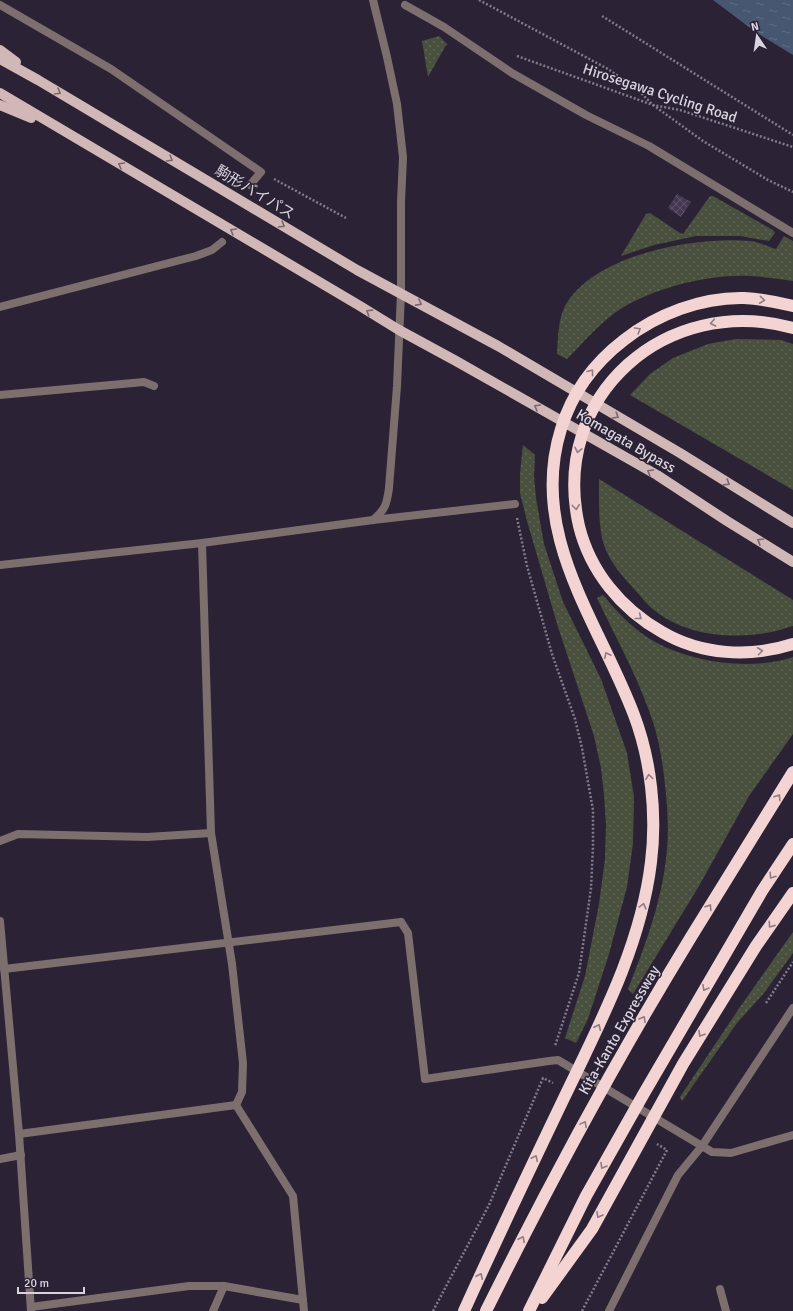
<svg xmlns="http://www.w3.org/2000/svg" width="793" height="1311" font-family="Signika,'Noto Sans JP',sans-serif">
<defs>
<pattern id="grass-dots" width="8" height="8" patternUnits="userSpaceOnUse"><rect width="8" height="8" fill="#49503e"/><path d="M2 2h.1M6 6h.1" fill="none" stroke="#626859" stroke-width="1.8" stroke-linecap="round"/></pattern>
<pattern id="water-ripples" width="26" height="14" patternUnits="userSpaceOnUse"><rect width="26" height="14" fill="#475671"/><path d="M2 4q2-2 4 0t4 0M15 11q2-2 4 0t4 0" fill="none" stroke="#616d85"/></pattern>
<pattern id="building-cross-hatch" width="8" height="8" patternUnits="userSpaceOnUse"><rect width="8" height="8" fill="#453853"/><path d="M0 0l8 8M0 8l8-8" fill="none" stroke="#5f546b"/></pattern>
</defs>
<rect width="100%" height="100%" fill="#2b2335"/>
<!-- grass -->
<g fill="url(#grass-dots)">
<polygon points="439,36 448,45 446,45 428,77 422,41"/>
<polygon points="710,196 713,196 773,230 775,233 769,241 740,236 696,236 654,245 621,256 646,214 650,213 680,233 683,234"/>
<path d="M784,236L793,241V281C779,279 765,277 751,276C710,274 657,287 622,308C602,320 584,342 567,359L557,354C558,338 558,320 565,306C594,254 696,236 750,241C759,242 768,247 776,249Z"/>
<polygon points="736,339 781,340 793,344 793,490 630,395 650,374 673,358 708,344"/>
<polygon points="523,445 535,455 534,476 536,498 544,544 563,602 601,679 627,753 634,797 633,843 627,887 609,954 588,1019 576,1043 565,1038 585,976 599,904 605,859 606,824 604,795 601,768 594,736 558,627 527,521 520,493 520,473"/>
<path d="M599,479L793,600V626C750,641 690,640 654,610C647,605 641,596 635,590C623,577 610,563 604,545C598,526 599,499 599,479Z"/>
<path d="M603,595C618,613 635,631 655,642C694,663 751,671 793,657V734L749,796L699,886L633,994L628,989C646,944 663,898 667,849C669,825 667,800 664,776C662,759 659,742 654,725C640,681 617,640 597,598Z"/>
<polygon points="793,932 793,953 764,993 737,1023 682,1101 680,1097 740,1007"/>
</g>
<!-- water -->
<polygon fill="url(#water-ripples)" points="713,0 793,0 793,55 757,33"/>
<!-- building -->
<polygon fill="url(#building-cross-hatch)" points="677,194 691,202 681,217 668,208"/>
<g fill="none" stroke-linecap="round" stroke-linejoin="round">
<!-- path -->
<g stroke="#817b8a" stroke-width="2.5" stroke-dasharray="2 2" stroke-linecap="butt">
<polyline points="479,0 608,69 636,88 653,105 703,141 768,180 793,192"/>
<polyline points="602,16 793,135"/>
<polyline points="517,56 653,105 680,110 793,147"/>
<polyline points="274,179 346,218"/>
<polyline points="517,518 527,566 552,654 575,719 582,748 593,810 593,846 591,888 579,973 555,1046"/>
<polyline points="766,1003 793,962"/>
<polyline points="433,1311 489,1205 543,1078 553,1083"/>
<polyline points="582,1311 667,1150 657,1144"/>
</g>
<!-- service -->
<g stroke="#7c6f6e" stroke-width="8">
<polyline points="0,5 111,69 261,172 250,185"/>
<polyline points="405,5 444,27 512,73 586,115 649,146 793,233"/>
<polyline points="0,307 196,256 212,250 222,242"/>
<polyline points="0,395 144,382 154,386"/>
<polyline points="373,520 515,504"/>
<polyline points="0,841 18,834 147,837 211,833"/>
<polyline points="401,922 408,933 425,1079"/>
<polyline points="720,1289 726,1311"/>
<polyline points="31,1307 189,1286 224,1286 303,1300"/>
</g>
<!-- minor -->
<g stroke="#7c6f6e" stroke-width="8">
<polyline points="202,543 211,833 232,964 243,1063 242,1092 236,1105"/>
<polyline points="0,565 202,543 373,520"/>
<polyline points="0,921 19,1134 31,1311"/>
<polyline points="4,969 401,922"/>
<polyline points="425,1079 549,1061 558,1060 712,1152 731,1153 793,1135"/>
<polyline points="236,1105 293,1196 304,1311"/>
<polyline points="19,1134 236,1105"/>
<polyline points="702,1146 793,1008"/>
<polyline points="0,1159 21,1155"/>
<polyline points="213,1311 224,1286"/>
</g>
<!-- tertiary -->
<g stroke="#7c6f6e" stroke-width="8">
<path d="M373,520C385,510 387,504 389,488L397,386L401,293V202L403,157L397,104L387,57L373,0"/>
<polyline points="609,1311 678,1175 702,1146"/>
</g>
<!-- primary -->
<g stroke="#d1b7b6" stroke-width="10">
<polyline points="0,50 16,62"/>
<polyline points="0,59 38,80 357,270 498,346 680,453 793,523"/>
<polyline points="0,93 360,306 399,330 456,361 657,475 727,521 793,562"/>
<polyline points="0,105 31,118"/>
</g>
<!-- motorway -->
<g stroke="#f3d4d3" stroke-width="12">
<path d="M793,328C667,293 549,395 579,526C590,571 621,609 662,632C701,655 750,658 793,644"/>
<polyline points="542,1298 592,1229 683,1064 756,946 793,893"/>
<path d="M464,1311C496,1240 530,1169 564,1098C600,1023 641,946 651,862C657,814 651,760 634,715C599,622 528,535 561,429C572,393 594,363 624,340C657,314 702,297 744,298C761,299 777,302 793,306"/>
<path d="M486,1311C549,1184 617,1058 691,937C725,882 759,827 793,772"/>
<polyline points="529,1311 586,1196 643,1095 762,891 793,844"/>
</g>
</g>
<!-- one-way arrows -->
<defs><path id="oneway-chevron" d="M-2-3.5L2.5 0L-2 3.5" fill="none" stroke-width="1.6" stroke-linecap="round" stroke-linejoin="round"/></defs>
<g stroke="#76666f">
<use href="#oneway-chevron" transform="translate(58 92) rotate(31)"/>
<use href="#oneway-chevron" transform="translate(170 159) rotate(31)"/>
<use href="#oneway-chevron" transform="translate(121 165) rotate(-150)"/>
<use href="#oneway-chevron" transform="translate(282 225) rotate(31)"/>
<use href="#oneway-chevron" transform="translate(233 231) rotate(-150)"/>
<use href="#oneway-chevron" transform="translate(419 303) rotate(28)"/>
<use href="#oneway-chevron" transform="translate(369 312) rotate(-148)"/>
<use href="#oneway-chevron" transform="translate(537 407) rotate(-150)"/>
<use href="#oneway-chevron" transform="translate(616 416) rotate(31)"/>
<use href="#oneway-chevron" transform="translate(650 472) rotate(-150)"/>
<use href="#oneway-chevron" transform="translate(727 483) rotate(32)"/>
<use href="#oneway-chevron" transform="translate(760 541) rotate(-149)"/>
</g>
<g stroke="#8f7c84">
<use href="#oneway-chevron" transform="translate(762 300) rotate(6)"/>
<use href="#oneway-chevron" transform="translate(713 323) rotate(169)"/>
<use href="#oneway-chevron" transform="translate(638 330) rotate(-31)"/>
<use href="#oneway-chevron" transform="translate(591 372) rotate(-53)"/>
<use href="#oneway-chevron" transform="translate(578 450) rotate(102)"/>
<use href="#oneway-chevron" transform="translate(576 507) rotate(83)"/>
<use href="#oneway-chevron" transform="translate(639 617) rotate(39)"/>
<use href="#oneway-chevron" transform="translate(760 651) rotate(-7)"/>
<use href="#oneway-chevron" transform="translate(607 655) rotate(-116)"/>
<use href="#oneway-chevron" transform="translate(649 777) rotate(-98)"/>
<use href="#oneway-chevron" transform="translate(778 797) rotate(-58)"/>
<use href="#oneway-chevron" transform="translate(772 876) rotate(123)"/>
<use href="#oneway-chevron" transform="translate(643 906) rotate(-75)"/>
<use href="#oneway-chevron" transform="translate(709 907) rotate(-58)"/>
<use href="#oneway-chevron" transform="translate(771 925) rotate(125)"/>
<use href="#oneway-chevron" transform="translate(705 988) rotate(120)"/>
<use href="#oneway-chevron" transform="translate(643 1019) rotate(-60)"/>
<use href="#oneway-chevron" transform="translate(598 1027) rotate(-65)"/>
<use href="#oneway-chevron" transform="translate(701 1034) rotate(122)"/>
<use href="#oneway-chevron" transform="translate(584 1124) rotate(-62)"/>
<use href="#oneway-chevron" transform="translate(535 1158) rotate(-64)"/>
<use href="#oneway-chevron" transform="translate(603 1166) rotate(120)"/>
<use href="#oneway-chevron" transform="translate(599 1215) rotate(119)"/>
<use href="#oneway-chevron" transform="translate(522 1239) rotate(-63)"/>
<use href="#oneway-chevron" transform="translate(480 1276) rotate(-65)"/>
</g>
<g text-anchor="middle" stroke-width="3" stroke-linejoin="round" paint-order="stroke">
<!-- street labels -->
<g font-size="15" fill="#d8d3df" stroke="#2b2335">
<text transform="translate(660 93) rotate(18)" y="5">Hirosegawa Cycling Road</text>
<text transform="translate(255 192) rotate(31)" y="5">駒形バイパス</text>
<text transform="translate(626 441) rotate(30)" y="5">Komagata Bypass</text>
<text transform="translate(619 1030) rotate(-60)" y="5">Kita-Kanto Expressway</text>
</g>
</g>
<!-- north arrow -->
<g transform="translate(757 36) rotate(347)" stroke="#2b2335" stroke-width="3" paint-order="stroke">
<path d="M0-3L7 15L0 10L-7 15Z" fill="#d8d3df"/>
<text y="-6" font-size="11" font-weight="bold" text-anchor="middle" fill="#d8d3df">N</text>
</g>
<!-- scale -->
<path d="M18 1287v6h66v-6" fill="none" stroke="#d8d3df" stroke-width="2"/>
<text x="24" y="1287" font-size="12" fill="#d8d3df" stroke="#2b2335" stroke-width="3" paint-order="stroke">20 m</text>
</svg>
